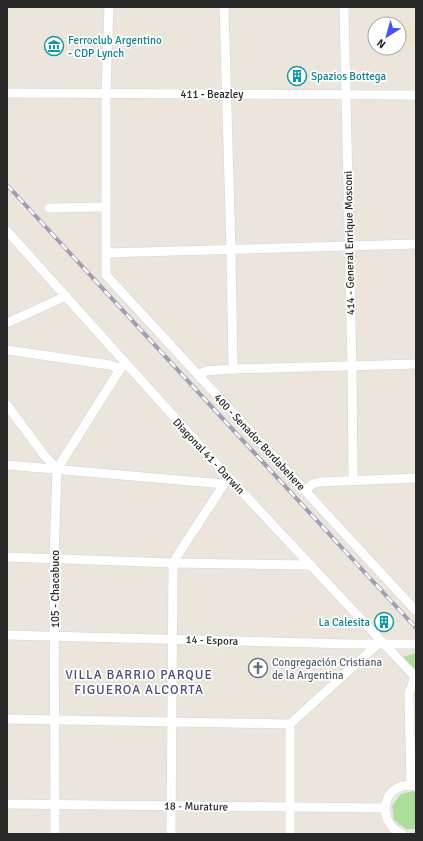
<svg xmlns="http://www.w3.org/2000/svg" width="423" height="841" font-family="Signika,sans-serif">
<rect width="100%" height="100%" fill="#ebe5db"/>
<!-- education -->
<polygon fill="#ece4cb" points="403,24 416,24 416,44 404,44"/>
<!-- green -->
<g fill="#abdf99">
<polygon points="416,653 416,670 403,657"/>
<polygon points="414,791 416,792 416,829 406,829 394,820 392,806 401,794"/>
</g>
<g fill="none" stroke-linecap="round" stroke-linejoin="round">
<!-- minor casing -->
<g stroke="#d0d2e1" stroke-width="10">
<g id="minor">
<polyline points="109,7 106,93 106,275 416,611"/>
<polyline points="224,7 231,250 233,369"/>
<polyline points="344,7 352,366 353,480"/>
<polyline points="7,93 416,95"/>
<polyline points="49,208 105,207"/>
<polyline points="7,231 230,479 416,678"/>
<polyline points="106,253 416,244"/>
<polyline points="7,323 66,296"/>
<polyline points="7,350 110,365 120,369"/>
<polyline points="198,375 206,371 233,369 416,364"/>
<polyline points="7,405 44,455 57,469"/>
<polyline points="7,465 224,484"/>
<polyline points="305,490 313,484 320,482 416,478"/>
<polyline points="7,557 174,563 311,565"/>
<polyline points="7,635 351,644 416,644"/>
<polyline points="7,719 290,724"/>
<polyline points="411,785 409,693 415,677"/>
<polyline points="7,804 385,808"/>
<polyline points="55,834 54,558 57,469 124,363"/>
<polyline points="171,834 173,568 177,556 224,484 230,479"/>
<polyline points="290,834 290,724 378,644"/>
<path d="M402,834C373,820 384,779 416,786"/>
</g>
</g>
<!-- minor -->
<use href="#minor" stroke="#fff" stroke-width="9"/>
<!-- rail casing -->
<g stroke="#9e9fb2" stroke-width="4">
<polyline id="rail" points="7,185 416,628"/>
</g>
<!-- rail -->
<use href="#rail" stroke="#fff" stroke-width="2.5" stroke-dasharray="8" stroke-linecap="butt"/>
</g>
<!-- icons -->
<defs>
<g id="museum-ring" transform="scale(1)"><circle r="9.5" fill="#fff" stroke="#0f9aa8" stroke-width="1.5"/><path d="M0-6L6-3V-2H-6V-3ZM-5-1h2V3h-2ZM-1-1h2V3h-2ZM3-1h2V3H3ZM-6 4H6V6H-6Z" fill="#0f9aa8"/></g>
<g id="building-ring" transform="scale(1)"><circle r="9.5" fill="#fff" stroke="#0f9aa8" stroke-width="1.5"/><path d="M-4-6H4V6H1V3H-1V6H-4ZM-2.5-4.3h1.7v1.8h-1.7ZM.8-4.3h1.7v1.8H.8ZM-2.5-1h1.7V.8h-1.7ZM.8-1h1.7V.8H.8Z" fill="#0f9aa8"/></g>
<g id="church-ring" transform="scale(1)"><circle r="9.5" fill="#fff" stroke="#6b7280" stroke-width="1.5"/><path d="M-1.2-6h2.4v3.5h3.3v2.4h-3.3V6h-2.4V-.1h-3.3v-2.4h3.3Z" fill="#6b7280"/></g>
</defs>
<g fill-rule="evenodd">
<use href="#museum-ring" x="54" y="46"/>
<use href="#building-ring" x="297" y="76"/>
<use href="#building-ring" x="384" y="622"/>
<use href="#church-ring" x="258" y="668"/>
</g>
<g text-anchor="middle" stroke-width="3.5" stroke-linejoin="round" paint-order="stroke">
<!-- culture labels -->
<g font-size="11" fill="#0d838f" stroke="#fff" text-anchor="start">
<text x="68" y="44">Ferroclub Argentino<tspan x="68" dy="13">- CDP Lynch</tspan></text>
<text x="311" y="80">Spazios Bottega</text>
<text x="370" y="626" text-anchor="end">La Calesita</text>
</g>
<!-- street labels -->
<g font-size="11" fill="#292929" stroke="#fff">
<text x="212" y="98">411 - Beazley</text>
<text transform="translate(349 243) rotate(-91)" y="4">414 - General Enrique Mosconi</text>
<text transform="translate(260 442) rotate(47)" y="4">400 - Senador Bordabehere</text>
<text transform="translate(209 456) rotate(47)" y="4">Diagonal 41 - Darwin</text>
<text transform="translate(55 589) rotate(-90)" y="4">105 - Chacabuco</text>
<text transform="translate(212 640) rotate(2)" y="4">14 - Espora</text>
<text transform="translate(196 806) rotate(1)" y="4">18 - Murature</text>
</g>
<!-- worship labels -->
<g font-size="11" fill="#5b616d" stroke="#fff" text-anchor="start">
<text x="272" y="666">Congregación Cristiana<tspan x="272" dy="13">de la Argentina</tspan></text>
</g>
<!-- quarter labels -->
<g font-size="13" letter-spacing="1" fill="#4b4f77" stroke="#fff">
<text x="139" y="679">VILLA BARRIO PARQUE<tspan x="139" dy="15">FIGUEROA ALCORTA</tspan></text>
</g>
</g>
<!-- border -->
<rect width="423" height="841" fill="none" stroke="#292929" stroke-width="16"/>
<!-- north arrow -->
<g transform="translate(387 36) rotate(217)"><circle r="19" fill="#ffffff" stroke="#a9a9a9"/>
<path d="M0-3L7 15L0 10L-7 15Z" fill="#4153f2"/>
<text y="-6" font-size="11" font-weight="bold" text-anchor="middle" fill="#292929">N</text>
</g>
</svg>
